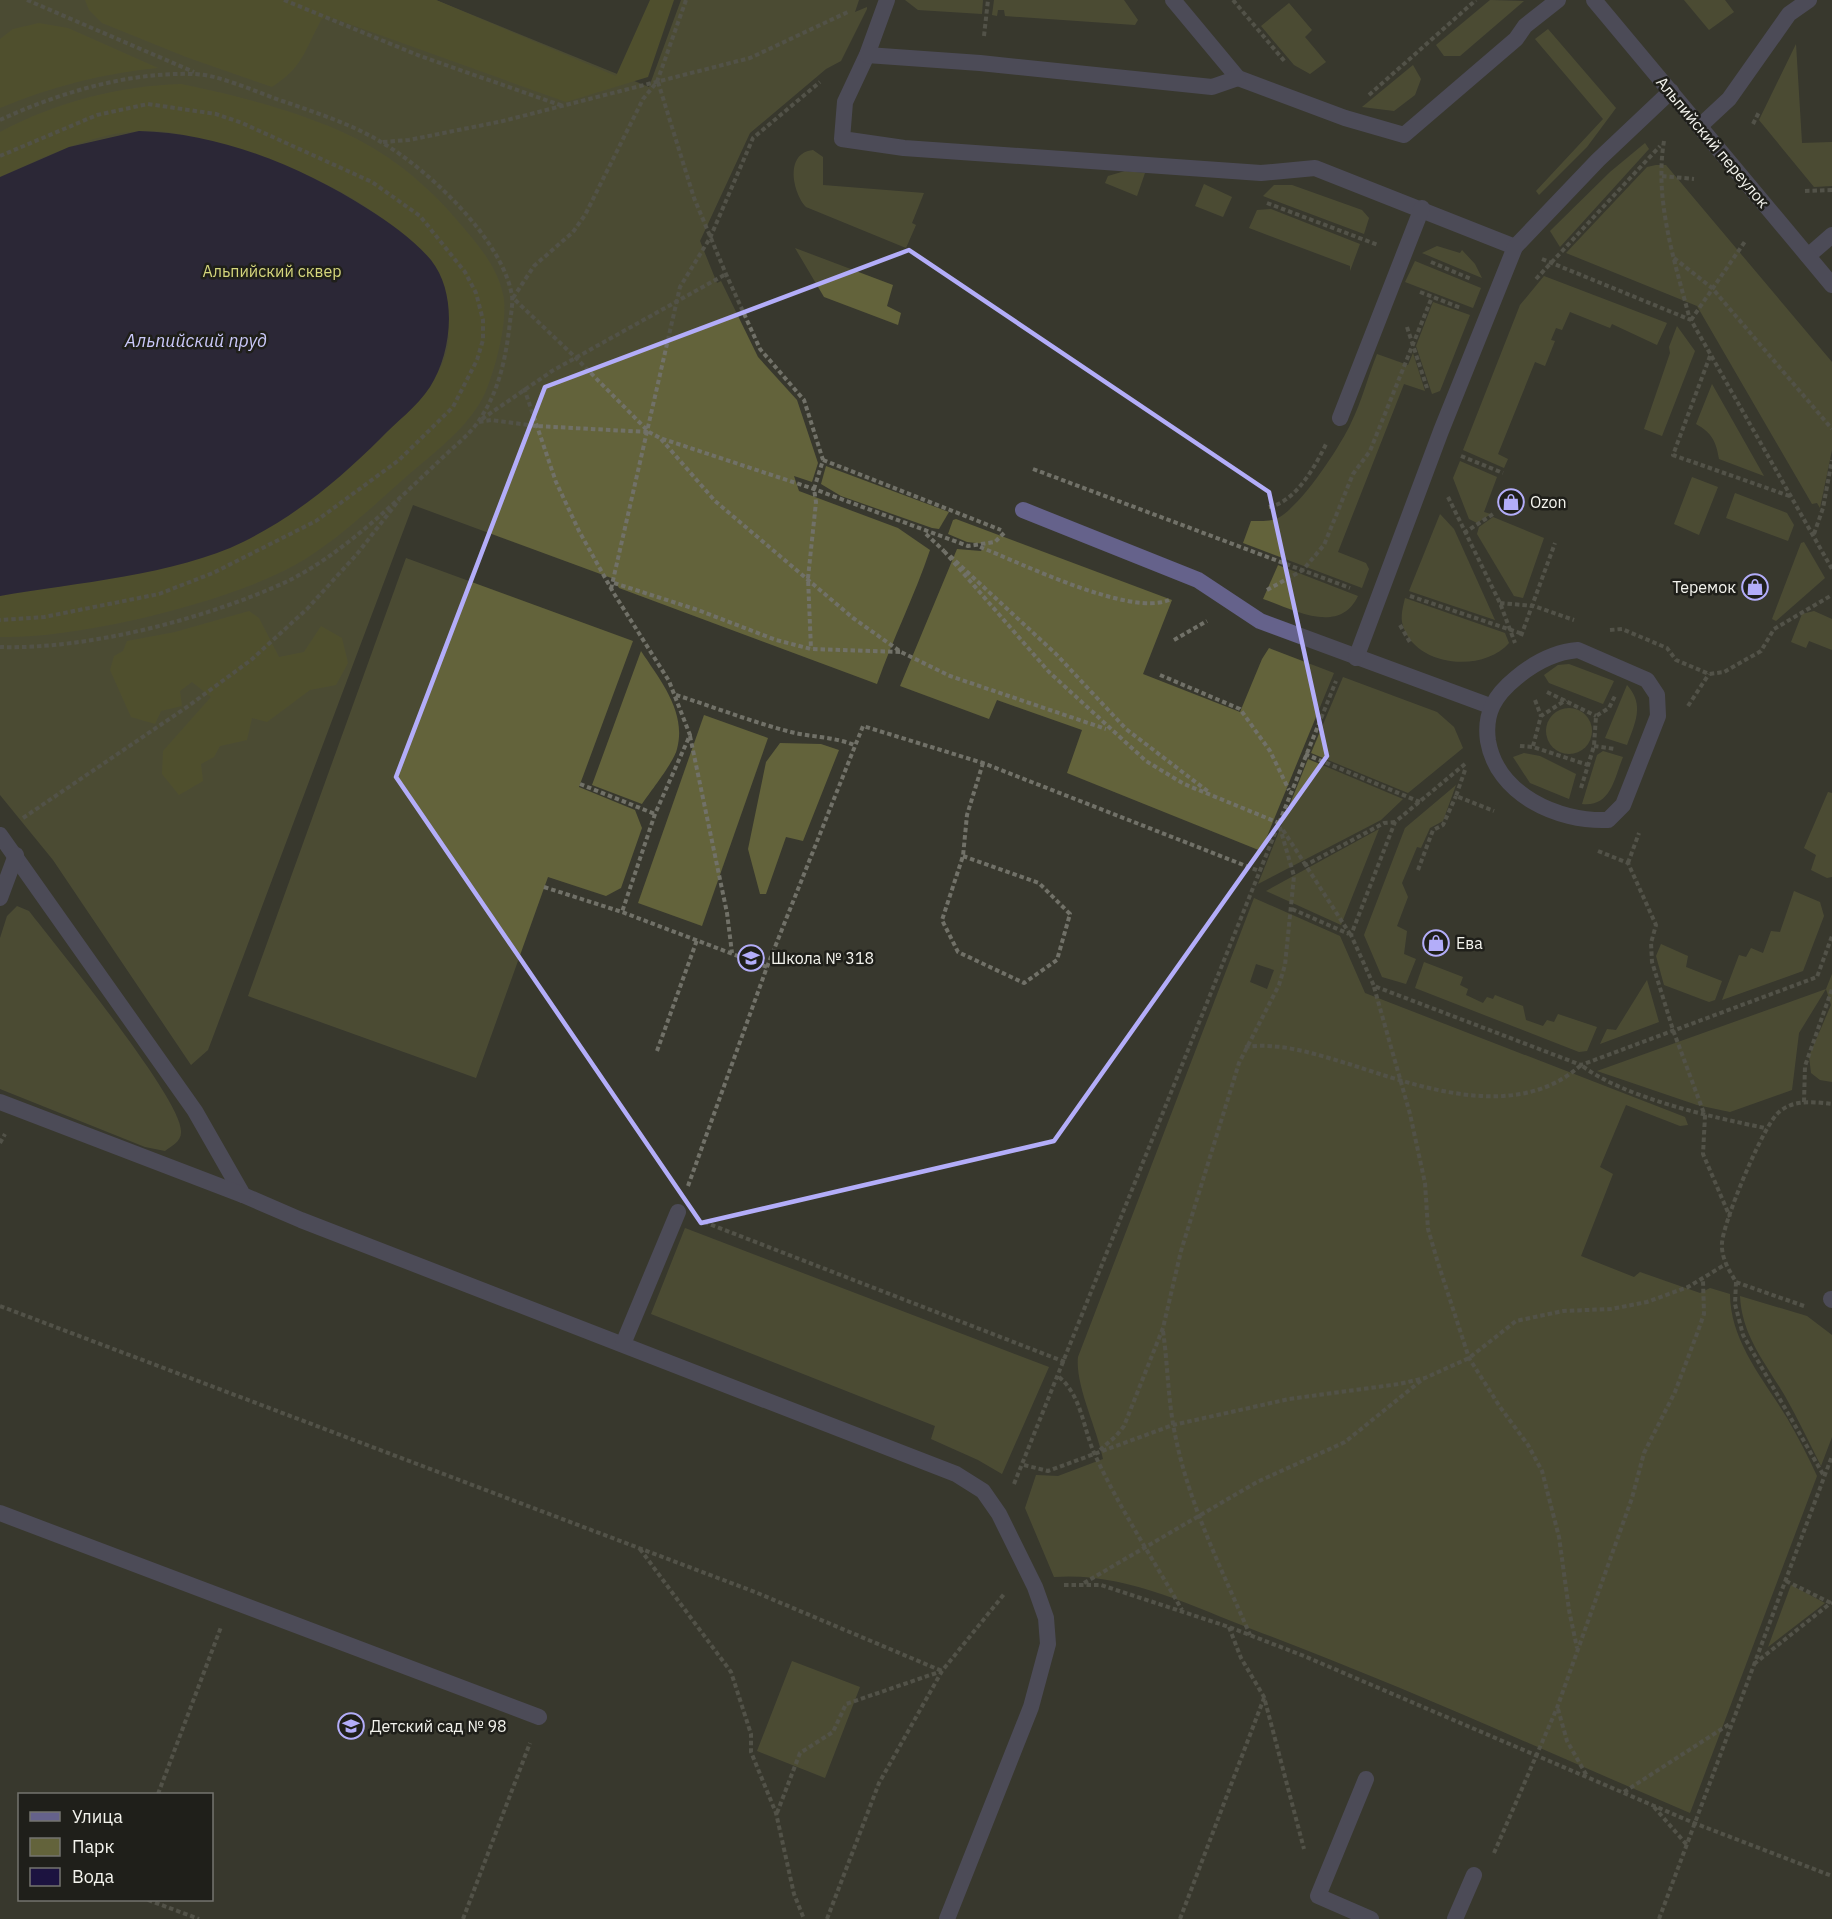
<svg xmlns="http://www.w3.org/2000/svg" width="1832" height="1919" font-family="'IBM Plex Sans',sans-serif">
<rect width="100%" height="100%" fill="#38382e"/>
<!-- green -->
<g fill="#63633b" fill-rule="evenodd">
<path d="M0,0H436L649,87L681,0H859L855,12L867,7V9L841,61L826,69L750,133L700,241L717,283L721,281L758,357L797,400L818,463L812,482L794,476L799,491L898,528L930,550C915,595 893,638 877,684L619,588L614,579L413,505L208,1050L191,1065L53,860L0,795Z"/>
<polygon points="905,0 983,0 982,14 918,10"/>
<polygon points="994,0 1124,0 1138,20 1135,25 1005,16 1004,10 998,10 997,16 992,15"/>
<polygon points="1490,0 1524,1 1460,56 1444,56 1436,45"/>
<polygon points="1684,0 1725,0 1734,12 1709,30"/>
<polygon points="1289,3 1312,30 1305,37 1326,62 1310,74 1294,65 1261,26"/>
<polygon points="1548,29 1616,108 1587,147 1539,195 1536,191 1603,119 1535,39"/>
<polygon points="1796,44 1802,143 1832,142 1832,186 1814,187 1759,120"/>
<polygon points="1413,65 1421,79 1415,95 1394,111 1362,107"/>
<polygon points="1645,143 1649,149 1560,247 1550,231 1610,172"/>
<path d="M813,150L823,157V185L924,193L912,223L916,225L906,248L806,207C793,193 784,153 813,150Z"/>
<polygon points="1656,165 1666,165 1832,362 1832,450 1820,508 1817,503 1812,504 1697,306 1566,253 1647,167"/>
<polygon points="1125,171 1145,173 1137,196 1105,183 1108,176"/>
<polygon points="1204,184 1232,197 1223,217 1195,206"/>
<polygon points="1274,185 1292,185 1362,210 1369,218 1364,234 1263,196"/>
<polygon points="1271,209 1360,244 1350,271 1350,266 1249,228 1257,210"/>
<polygon points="1437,246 1460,253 1462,250 1475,264 1482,278 1422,253"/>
<polygon points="795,248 893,285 887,306 901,313 898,325 824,297"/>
<polygon points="1415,261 1481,288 1473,308 1405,282"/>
<polygon points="1544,276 1667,323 1657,345 1612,324 1610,328 1570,312 1562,330 1556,328 1551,340 1555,341 1545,366 1535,362 1498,454 1508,459 1504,468 1463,450 1520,305"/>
<polygon points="1433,302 1470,315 1440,391 1432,394 1416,346"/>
<polygon points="1677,326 1695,351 1662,436 1644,429 1670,353 1669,347"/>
<path d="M1413,353L1425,391L1404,384L1338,552L1366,563L1369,569L1362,588L1243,543L1251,521C1260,521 1270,522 1278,518C1301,506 1340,447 1351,423C1362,401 1368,376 1377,354L1408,365Z"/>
<path d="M1712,384L1764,476L1719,459C1716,441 1712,433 1696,424Z"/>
<polygon points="1460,461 1497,477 1484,512 1491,514 1477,523 1469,519 1453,478"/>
<polygon points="826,466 949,512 939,529 932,528 841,496 821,484"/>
<polygon points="1692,477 1718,487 1699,535 1674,524"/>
<polygon points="1735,493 1787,513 1794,525 1788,541 1726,518"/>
<polygon points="1440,514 1454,529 1495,620 1409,591"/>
<polygon points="1493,517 1544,538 1523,598 1514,596 1477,534 1479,527"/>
<polygon points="956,519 1172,600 1143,674 1240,712 1262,659 1269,648 1334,673 1261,851 1067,773 1082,730 997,700 989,719 900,686 957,549 981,551 985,544 967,542 948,534 953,520"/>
<polygon points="1804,542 1825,578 1776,621 1772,619 1801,543"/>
<polygon points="406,558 633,641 579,787 635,810 642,828 621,888 606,896 548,877 476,1078 248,996"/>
<path d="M1278,565L1358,596C1339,636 1293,609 1263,599Z"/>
<path d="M1405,598L1505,633L1509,643C1483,673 1416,667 1403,626C1400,617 1403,607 1405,598Z"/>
<polygon points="1814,611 1832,619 1832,650 1809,641 1806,648 1791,642 1802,614"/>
<path d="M641,651C660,680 687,712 677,749C674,762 650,792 642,804L592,785Z"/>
<polygon points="1569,664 1614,681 1603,704 1549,683 1544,675 1558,665"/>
<polygon points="1343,677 1437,712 1454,727 1463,748 1408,793 1311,753"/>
<path d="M1627,685C1645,705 1635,723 1627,745L1605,738Z"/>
<circle cx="1569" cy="731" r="23"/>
<polygon points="704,715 768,738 702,926 638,903"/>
<polygon points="780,743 821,744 839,750 803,841 786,837 766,894 760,894 748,849 766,762"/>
<path d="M1603,751L1623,757C1614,779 1611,807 1582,804L1597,755Z"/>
<polygon points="1524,753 1540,756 1576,774 1569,799 1530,783 1513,757"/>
<polygon points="1308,759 1403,799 1381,820 1258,884"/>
<polygon points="1456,785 1443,821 1430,828 1421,848 1417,847 1402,883 1408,897 1397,926 1407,931 1404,954 1416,959 1406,984 1382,977 1364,935 1405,828"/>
<polygon points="1828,792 1832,793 1832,877 1827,878 1811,870 1816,855 1804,848"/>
<polygon points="1379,829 1341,925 1266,891"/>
<polygon points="1794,891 1820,902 1824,916 1803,971 1722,1000 1739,955 1746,957 1751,948 1763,953 1771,931 1780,932"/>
<path d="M1254,898L1340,936L1365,993L1685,1117L1688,1125L1680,1126L1626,1105L1600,1167L1613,1174L1581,1256L1634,1277L1640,1272L1700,1293L1710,1288L1730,1294C1730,1341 1764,1380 1787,1418C1798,1437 1808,1456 1817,1476L1690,1813C1545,1751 1401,1685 1254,1630C1189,1605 1124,1572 1054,1577L1025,1508L1036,1475L1058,1476L1103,1459C1097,1428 1075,1385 1078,1357ZM1256,964L1274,970L1267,989L1250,982Z"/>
<path d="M17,906L29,911C56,946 181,1098 181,1131C182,1141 172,1146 165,1151L145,1147L0,1089V938L7,916Z"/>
<polygon points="1661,944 1688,956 1686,967 1722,981 1715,1000 1709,1002 1664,985 1656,956"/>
<polygon points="1424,962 1463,977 1460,985 1468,989 1466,995 1483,1003 1487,997 1493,999 1495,995 1523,1006 1526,1020 1543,1026 1547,1020 1554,1022 1558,1014 1597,1027 1587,1051 1579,1052 1415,988"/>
<polygon points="1832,974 1832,1082 1820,1080 1811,1073 1809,1056 1831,1005 1826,989 1799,1033 1792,1090 1730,1112 1697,1105 1597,1071 1826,989"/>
<polygon points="1647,980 1659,1022 1600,1044 1607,1029 1616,1030"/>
<polygon points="685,1228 1049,1367 1002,1474 978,1460 931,1439 935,1426 651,1314"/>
<path d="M1740,1296L1807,1316L1832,1335V1437L1821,1466C1809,1442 1798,1419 1785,1396C1765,1362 1742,1336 1740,1296Z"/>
<polygon points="1791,1585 1825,1603 1768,1647"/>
<polygon points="792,1661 860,1687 825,1778 757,1751"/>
</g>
<!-- forest -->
<g fill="#6b6b2e">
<path d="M85,0H436L616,76L650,0H674L648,77L566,102L327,16L321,20C305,50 303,67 272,87L186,57L102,23L89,10Z"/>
<path d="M39,23L68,28L158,68C104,73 50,87 0,108V39L13,29Z"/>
<path d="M181,84C241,96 327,118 378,151C410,171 438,197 462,226C479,246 497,267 503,294C509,319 495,370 485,393C470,426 435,452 408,475C372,507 337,541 295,565C227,603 77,639 0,637V596C59,585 122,581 179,563C263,537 325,493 387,432C413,406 446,377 449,337C449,329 435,268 432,262C427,253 415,245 408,239C353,190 286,163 217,144C191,137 168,129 141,131C92,133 44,157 0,177V132C56,102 118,86 181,84Z"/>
<polygon points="249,611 259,618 279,657 304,652 321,626 342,638 348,663 336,685 310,690 267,722 252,718 247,740 220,746 214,757 201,764 203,781 179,795 162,774 163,751 211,697 192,682 180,691 182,706 161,711 155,724 131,717 110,670 114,656 123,651 127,641 175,632"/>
</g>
<!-- water -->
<path fill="#1c1340" d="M139,131C220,133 301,166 368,209C390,223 414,240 431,260C458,294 452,353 430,387C417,407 396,422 380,439C340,479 294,517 243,542C176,575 74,583 0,596V177L69,147Z"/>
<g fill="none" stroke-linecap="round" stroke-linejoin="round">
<!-- path -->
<g stroke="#717168" stroke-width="4" stroke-dasharray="4.5 3" stroke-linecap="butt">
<polyline points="27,0 194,72"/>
<polyline points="284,0 420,56 563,106"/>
<polyline points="686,0 657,82 643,99 585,215 573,232 534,266 513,298 575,357 649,432 660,438 814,489 968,546 995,542 1005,532"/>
<polyline points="1233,0 1286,63"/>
<polyline points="984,36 988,0"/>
<polyline points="658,82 694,198 726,274 760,349 804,400 823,460 814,489 816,502 808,578 811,649"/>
<polyline points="1369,95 1476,0"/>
<path d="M0,120C58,93 128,72 193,74C216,74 252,90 274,98C310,111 348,122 381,142C428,169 503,240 512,296C513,304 511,313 510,322C506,356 500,389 480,419C470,435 452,448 439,461C396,502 341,555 288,581C209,618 87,650 0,647"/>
<polyline points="1753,124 1759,112"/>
<path d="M1664,141C1654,201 1675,262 1690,320"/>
<polyline points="383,142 409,140 503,121 750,58 850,11"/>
<polyline points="0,156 97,115 148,104 216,114 242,123 372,182 420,216 465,272 476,293 483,320 483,340 477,360 453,407 399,460 316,521 213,573 159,594 44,617 0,620"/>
<polyline points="1662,176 1694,179"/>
<polyline points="1805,191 1832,190"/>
<polyline points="1267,203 1378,245"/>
<polyline points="1674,258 1712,288 1832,429"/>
<polyline points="1542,259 1691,320 1832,569"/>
<polyline points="1431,262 1471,279"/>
<polyline points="1536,279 1660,146"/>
<polyline points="1420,292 1461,308"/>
<polyline points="1691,320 1746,240"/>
<polyline points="1407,327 1427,388"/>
<polyline points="1710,356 1673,455 1792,497"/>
<polyline points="524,388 556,482 579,531 613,592 669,681 690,735 655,814 622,912"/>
<polyline points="482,419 552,371 726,274"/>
<polyline points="479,422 491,420 536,426 648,432"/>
<polyline points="661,439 715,501 853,618 901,652 950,676 1106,729"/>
<polyline points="1461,456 1503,473"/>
<polyline points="823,460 1001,530"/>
<polyline points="1033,469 1350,588"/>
<polyline points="1448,497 1500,603 1515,643"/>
<path d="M1269,507C1296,502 1316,465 1327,442"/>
<polyline points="1464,533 1493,514"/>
<polyline points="926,534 944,551"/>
<polyline points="1814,534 1823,508 1832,460"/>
<path d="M980,547C1021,563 1130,617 1169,600"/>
<polyline points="944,551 1049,672 1146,761 1184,784 1279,823"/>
<polyline points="950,556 1056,654 1126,729 1210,793"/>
<polyline points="614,583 698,610 776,640 811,649 901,652"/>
<polyline points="611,589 680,287 710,238 753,138 820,82"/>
<polyline points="1267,590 1303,570 1324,545 1353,474 1370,451 1432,297"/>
<polyline points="1410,596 1523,634"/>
<polyline points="1500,603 1534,606 1574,620"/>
<polyline points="1400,625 1411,644"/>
<polyline points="1610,630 1622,629 1667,648 1676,660 1709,674 1724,672 1761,651 1774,629 1832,595"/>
<polyline points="1521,636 1555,543"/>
<polyline points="1174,640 1207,621"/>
<polyline points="1160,675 1240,709 1270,751 1289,790"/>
<polyline points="1547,692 1596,716"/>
<path d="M676,695C714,707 752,722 791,732C811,737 835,737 854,745"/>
<polyline points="1535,700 1541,716"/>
<polyline points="1688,706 1709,674"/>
<polyline points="690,736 727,913 732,953"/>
<polyline points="1520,746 1533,747 1588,765"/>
<polyline points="1533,746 1541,716 1566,700"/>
<polyline points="1594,746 1615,749"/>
<polyline points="1305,754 1420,802"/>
<polyline points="1465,764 1395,822 1351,935 1374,986 1581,1065 1817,977 1832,936"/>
<polyline points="1465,770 1456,796 1494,811"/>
<polyline points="580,784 655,814"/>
<polyline points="1581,788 1594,746 1596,716 1609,708 1615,696"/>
<polyline points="23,818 187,707 251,660 307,609 357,554 399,500"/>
<polyline points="1283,830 1350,934"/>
<polyline points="1598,851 1628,863 1656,925 1651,943 1652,962 1673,1030 1705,1116 1703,1154 1730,1217"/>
<polyline points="963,856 1039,883 1070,914 1057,960 1024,983 958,952 942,920 963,856 967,815 983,763"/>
<polyline points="1628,863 1639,833"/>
<polyline points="1304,866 1384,823 1395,822"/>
<polyline points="1418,870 1433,830 1443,825 1456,796"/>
<polyline points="544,887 622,912 767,967"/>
<polyline points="1292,909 1349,934"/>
<polyline points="1374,987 1410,1114 1425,1183 1428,1229 1438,1263 1469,1358 1500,1407 1528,1445 1542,1471 1559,1537 1569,1610 1577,1648"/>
<path d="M1245,1047C1281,1042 1315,1054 1349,1064C1420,1087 1517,1123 1581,1065C1624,1098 1712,1117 1765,1128"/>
<polyline points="657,1051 697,940"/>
<polyline points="1804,1102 1805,1066 1832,989"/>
<polyline points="0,1143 5,1134"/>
<polyline points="688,1186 767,967 863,726 983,763 1259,871"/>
<polyline points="704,1222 1065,1362"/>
<polyline points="1736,1282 1735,1304 1743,1335 1824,1476"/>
<polyline points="0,1306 755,1592 942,1671"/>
<path d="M1804,1306L1736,1282C1729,1270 1721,1258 1722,1243C1723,1223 1763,1125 1779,1112C1794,1099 1814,1102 1832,1104"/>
<path d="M1163,1331C1168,1366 1168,1404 1176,1439C1190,1507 1223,1572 1250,1635"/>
<path d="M1059,1377C1082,1396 1083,1429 1095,1455C1120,1509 1153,1559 1182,1610"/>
<polyline points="1100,1450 1116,1436 1124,1426 1163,1328 1181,1251 1239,1063 1279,985 1285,965 1294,876 1278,821"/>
<polyline points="1024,1465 1048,1471 1173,1425 1289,1399 1399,1384 1425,1378 1469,1358 1516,1321 1563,1311 1611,1309 1647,1302 1688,1287 1726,1264"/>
<polyline points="1014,1484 1336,681"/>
<polyline points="640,1549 731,1672 751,1734 751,1752 776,1813 794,1894 804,1919"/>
<polyline points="1786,1581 1831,1603"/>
<polyline points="1084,1583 1257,1482 1345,1442 1423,1379"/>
<polyline points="1064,1585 1101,1585 1229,1627 1304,1656 1694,1823 1832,1876"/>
<polyline points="1229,1627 1241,1658 1264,1697 1304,1849"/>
<polyline points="1754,1664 1832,1602"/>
<polyline points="1558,1709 1567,1741 1587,1776"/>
<polyline points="1624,1792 1731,1723"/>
<polyline points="158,1794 221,1627"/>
<polyline points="1654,1807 1687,1845"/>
<polyline points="777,1813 800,1753 833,1732 846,1704 942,1671"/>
<polyline points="1494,1853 1557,1708 1632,1498 1644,1453 1675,1392 1698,1331 1704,1314 1703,1280"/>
<polyline points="148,1900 199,1919"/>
<polyline points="463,1919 530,1743"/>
<polyline points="827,1919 879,1783 942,1671 1005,1593"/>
<polyline points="1180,1919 1264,1698"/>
<polyline points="1659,1919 1832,1456"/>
</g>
<!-- service -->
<g stroke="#65628b" stroke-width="16">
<polyline points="887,0 867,55 845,102 842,139 904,148 1261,173 1315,168 1515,247"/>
<polyline points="1173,0 1238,78 1345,118 1404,135 1516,39 1525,26 1558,0"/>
<polyline points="867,55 980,63 1212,87 1238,78"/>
<polyline points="1700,126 1729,99 1789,14 1809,0"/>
<polyline points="1808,256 1832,235"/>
<polyline points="1340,418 1422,208"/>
<polyline points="1023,510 1198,580 1260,621 1490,706"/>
<path d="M1578,650L1647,680L1657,695L1658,716L1623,805L1608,820C1557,822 1497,794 1488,741C1484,713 1495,695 1516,678C1535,662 1554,652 1578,650Z"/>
<polyline points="1356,658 1441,431 1515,247 1598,160 1671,91"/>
<polyline points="0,835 195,1111 243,1195 301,1220 956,1474 983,1491 999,1514 1035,1587 1046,1618 1048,1644 1031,1707 947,1919"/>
<polyline points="0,898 16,855"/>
<polyline points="0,1102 243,1195"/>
<polyline points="1831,1299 1832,1300"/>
<polyline points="623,1344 678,1212"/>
<polyline points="0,1513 539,1717"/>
<polyline points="1366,1779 1318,1896 1371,1919"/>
<polyline points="1455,1919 1474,1875"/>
</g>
<!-- minor -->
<polyline stroke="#65628b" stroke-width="16" points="1594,0 1832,285"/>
</g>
<!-- marked area -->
<path d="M0 0H1832V1919H0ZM909,250L1269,492L1327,756L1054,1141L701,1223L396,777L545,387Z" fill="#38382e" fill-opacity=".55" fill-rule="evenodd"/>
<path fill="none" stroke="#b3adf9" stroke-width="4.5" stroke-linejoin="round" d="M909,250L1269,492L1327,756L1054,1141L701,1223L396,777L545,387Z"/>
<!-- icons -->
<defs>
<g id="shop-ring" transform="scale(1.35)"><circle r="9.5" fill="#1f1f1a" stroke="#b3adf9" stroke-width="1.5"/><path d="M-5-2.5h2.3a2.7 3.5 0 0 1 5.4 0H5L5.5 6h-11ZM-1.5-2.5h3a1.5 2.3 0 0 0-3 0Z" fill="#b3adf9"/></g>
<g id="school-ring" transform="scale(1.35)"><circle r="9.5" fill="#1f1f1a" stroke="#b3adf9" stroke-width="1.5"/><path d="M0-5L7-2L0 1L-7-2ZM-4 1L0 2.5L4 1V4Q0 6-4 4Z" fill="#b3adf9"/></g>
</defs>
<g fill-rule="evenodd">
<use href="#shop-ring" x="1511" y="502"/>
<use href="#shop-ring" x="1755" y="587"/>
<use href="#shop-ring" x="1436" y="943"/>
<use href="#school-ring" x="751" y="958"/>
<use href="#school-ring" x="351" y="1726"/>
</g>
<g text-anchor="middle" stroke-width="5" stroke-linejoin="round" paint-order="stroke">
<!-- street labels -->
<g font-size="16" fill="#f4f4ee" stroke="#1f1f1a">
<text transform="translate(1713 142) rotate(50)" y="6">Альпийский переулок</text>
</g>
<!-- park labels -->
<g font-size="16" fill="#d5d67c" stroke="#1f1f1a">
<text x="272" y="277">Альпийский сквер</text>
</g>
<!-- poi labels -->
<g font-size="16" fill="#f4f4ee" stroke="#1f1f1a" text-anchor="start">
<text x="1530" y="508">Ozon</text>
<text x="1736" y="593" text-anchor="end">Теремок</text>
<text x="1456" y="949">Ева</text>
<text x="771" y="964">Школа № 318</text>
<text x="370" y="1732">Детский сад № 98</text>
</g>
<!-- water labels -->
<g font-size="18" font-style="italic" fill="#cac8f9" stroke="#1f1f1a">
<text x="196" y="347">Альпийский пруд</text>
</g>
</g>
<!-- legend -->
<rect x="18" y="1793" width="195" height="108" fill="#1f1f1a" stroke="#74746f" stroke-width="1.5"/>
<rect x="30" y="1812" width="30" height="9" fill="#65628b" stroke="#74746f" stroke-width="1.5"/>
<text x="72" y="1823" font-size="18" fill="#f4f4ee">Улица</text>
<rect x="30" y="1838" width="30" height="18" fill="#63633b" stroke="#74746f" stroke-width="1.5"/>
<text x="72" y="1853" font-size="18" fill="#f4f4ee">Парк</text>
<rect x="30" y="1868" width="30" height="18" fill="#1c1340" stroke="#74746f" stroke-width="1.5"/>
<text x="72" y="1883" font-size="18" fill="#f4f4ee">Вода</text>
</svg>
